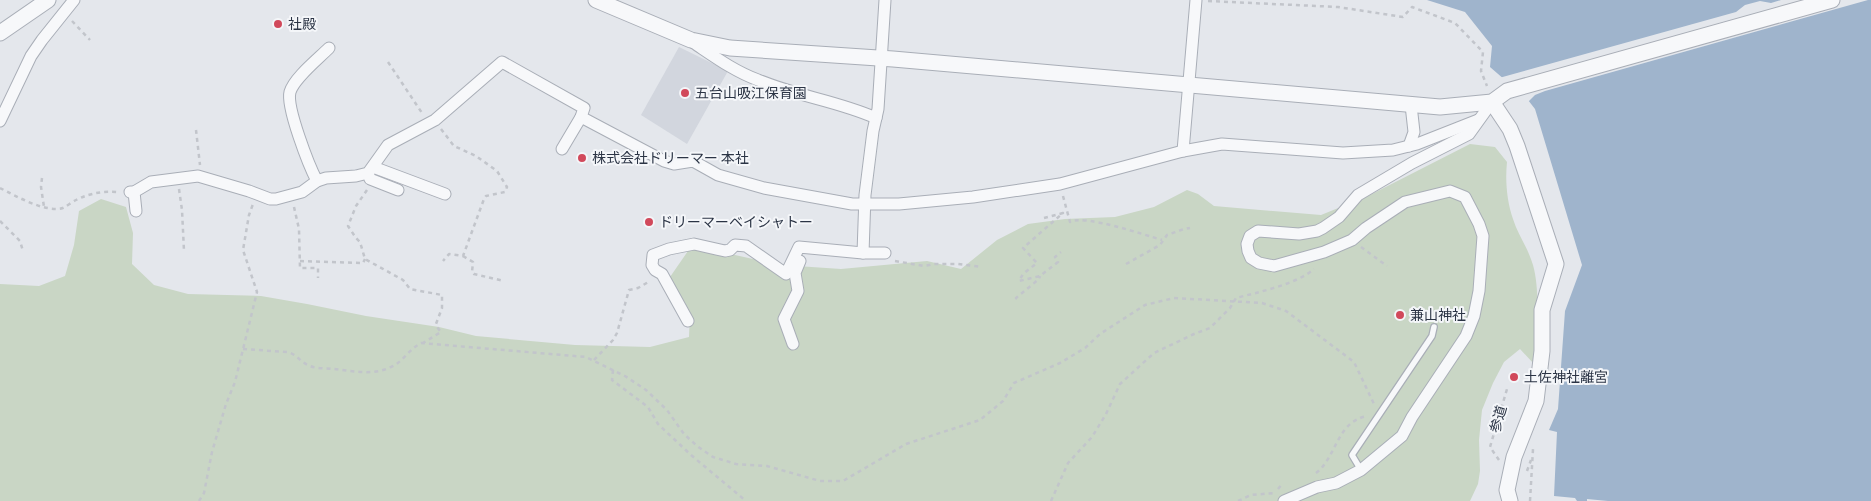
<svg xmlns="http://www.w3.org/2000/svg" width="1871" height="501" font-family="'PT Sans Narrow','Noto Sans JP',sans-serif">
<rect width="100%" height="100%" fill="#e4e7ec"/>
<!-- built -->
<polygon fill="#d2d6de" points="679,47 728,71 687,144 641,115"/>
<!-- green -->
<path fill="#c9d6c5" d="M1470,144L1495,147L1507,162C1505,181 1507,202 1513,219C1518,235 1528,248 1533,265C1541,294 1536,333 1534,364L1520,349L1504,362L1493,383L1482,410L1479,440L1480,471L1478,484L1470,501H0V284L39,286L65,276L74,245L79,211L101,199L126,207L133,233L132,264L154,285L188,294L261,296L307,304L366,316L439,327L476,336L575,345L650,347L689,337L690,312L670,277L688,251L699,247L762,261L797,266L841,269L927,261L961,269L997,240L1028,224L1065,219L1115,217L1154,207L1187,190L1198,194L1214,206L1321,215L1368,196Z"/>
<!-- water -->
<polygon fill="#9fb4cc" points="1427,0 1871,0 1871,501 1608,501 1587,499 1587,501 1577,501 1575,498 1554,496 1557,432 1549,430 1558,409 1565,311 1582,265 1535,109 1528,100 1490,67 1492,46 1465,12"/>
<!-- pier -->
<polygon fill="#e4e7ec" points="1781,0 1868,0 1545,91 1535,95 1527,103 1499,78 1736,12 1745,5 1760,1 1771,3"/>
<g fill="none" stroke-linecap="round" stroke-linejoin="round">
<!-- service casing -->
<g stroke="#a9aeb7" stroke-width="8">
<polyline id="service" points="1361,470 1352,455 1432,336 1434,327"/>
</g>
<!-- minor casing -->
<g stroke="#a9aeb7" stroke-width="13">
<g id="minor">
<polyline points="885,0 878,109 873,131 865,195 863,253 885,253"/>
<path d="M694,43C715,57 734,71 758,80C796,96 838,101 876,118"/>
<polyline points="0,121 31,56 42,40 74,0"/>
<polyline points="1409,146 1414,132 1411,105"/>
<polyline points="562,149 581,117"/>
<polyline points="1183,151 1196,0"/>
<polyline points="373,167 445,194"/>
<polyline points="368,173 370,179 398,190"/>
<path d="M317,181C309,166 286,107 290,92C294,78 318,59 329,48"/>
<polyline points="130,192 134,192 151,182 198,176 249,191 270,199 276,199 302,192 317,181 326,178 356,176 368,173 388,145 435,120 502,62 584,108 581,117 664,161 674,164 693,161 718,175 764,188 852,204 899,204 973,197 1060,184 1183,151 1222,144 1343,153 1393,150 1417,144 1478,120"/>
<polyline points="134,192 136,211"/>
<polyline points="688,321 662,274 655,270 652,265 653,255 669,249 694,244 725,251 730,250 735,245 746,246 786,274 799,247 863,253"/>
<polyline points="793,344 784,319 798,291 795,273 800,261"/>
<polyline points="1284,501 1317,487 1336,483 1361,470 1402,436 1412,417 1466,336 1474,316 1479,291 1483,236 1479,224 1465,197 1450,191 1405,202 1366,228 1352,240 1324,252 1274,266 1259,263 1251,258 1248,251 1247,244 1250,236 1258,231 1299,234 1317,231 1323,228 1339,217 1358,195 1412,163 1469,134 1492,102"/>
</g>
</g>
<!-- tertiary casing -->
<g stroke="#a9aeb7" stroke-width="17">
<g id="tertiary">
<polyline points="596,0 691,40 730,48 893,59 1440,107 1492,102 1507,91 1832,0"/>
<polyline points="0,33 48,0"/>
<polyline points="1492,102 1510,129 1517,146 1556,264 1542,310 1542,351 1536,401 1514,457 1507,490 1510,501"/>
</g>
</g>
<!-- path -->
<g stroke="#c2c5cb" stroke-width="2.5" stroke-dasharray="4 4" stroke-linecap="butt">
<polyline points="1208,1 1338,7 1403,17 1412,7 1455,23 1483,52 1481,71 1487,86"/>
<polyline points="72,21 90,40"/>
<polyline points="388,62 422,113"/>
<polyline points="441,129 454,146 476,156 497,171 507,187 505,192 486,196 484,199 463,256 449,254 443,261"/>
<polyline points="196,130 200,165"/>
<polyline points="42,178 41,187 44,207"/>
<path d="M0,188C16,196 45,213 63,208C67,206 72,202 76,200C90,193 103,191 118,192"/>
<polyline points="179,189 182,210 184,251"/>
<polyline points="367,190 356,206 348,226 356,238 360,242 365,259 403,280 410,289 442,295 442,308 436,324 437,327 441,332 423,343"/>
<path d="M1063,196L1070,222C1084,214 1145,235 1162,240"/>
<polyline points="294,207 299,229 300,268 318,268 318,278"/>
<polyline points="1044,218 1063,213 1023,248 1037,263 1023,274 1019,281 1040,276 1058,262 1055,257 1061,252"/>
<polyline points="0,221 20,241 23,251"/>
<polyline points="1361,247 1387,266"/>
<polyline points="463,256 473,262 472,272 474,274 504,281"/>
<polyline points="300,261 363,263 365,259"/>
<polyline points="895,261 924,266 934,264 958,264 982,267"/>
<polyline points="1126,264 1160,245 1167,235 1184,229 1190,228"/>
<polyline points="1017,299 1016,298 1039,279 1040,276"/>
<path d="M243,349L287,352C297,354 301,363 310,366C317,369 326,368 334,369C353,371 373,376 391,367C403,362 408,350 421,343L586,357L625,376L646,390L667,410L684,434L697,446L713,457L736,464L767,466L820,481H843L906,444L980,420L1003,401L1014,383L1060,363L1085,348L1100,334L1145,305L1174,298L1262,303L1286,311L1354,362L1374,404"/>
<polyline points="594,360 613,340 617,333 629,290 638,288 650,281"/>
<polyline points="613,370 612,380 648,407 658,424 691,455 746,501"/>
<polyline points="1499,460 1490,447 1507,389"/>
<polyline points="1527,471 1531,460"/>
<path d="M1316,473C1337,457 1336,422 1367,416"/>
<polyline points="1278,489 1283,483"/>
<polyline points="199,501 204,493 212,452 226,404 235,382 257,292 243,250 249,215 253,204"/>
<path d="M1051,501L1068,463L1092,437L1106,414L1120,384L1154,353L1194,334L1210,328L1230,308L1236,298C1259,292 1297,284 1314,269"/>
<polyline points="1238,501 1251,495 1275,493"/>
<polyline points="1530,501 1533,449"/>
</g>
<!-- service -->
<use href="#service" stroke="#f7f8fa" stroke-width="5.5"/>
<!-- minor -->
<use href="#minor" stroke="#f7f8fa" stroke-width="11"/>
<!-- tertiary -->
<use href="#tertiary" stroke="#f7f8fa" stroke-width="15"/>
</g>
<!-- markers -->
<g fill="#d1495b" stroke="#f4f6f9" stroke-width="2">
<circle cx="278" cy="24" r="5"/>
<circle cx="685" cy="93" r="5"/>
<circle cx="582" cy="158" r="5"/>
<circle cx="649" cy="222" r="5"/>
<circle cx="1400" cy="315" r="5"/>
<circle cx="1514" cy="377" r="5"/>
</g>
<g text-anchor="middle" stroke-width="4" stroke-linejoin="round" paint-order="stroke">
<!-- poi labels -->
<g font-size="14" fill="#2b3445" stroke="#f4f6f9" text-anchor="start">
<text x="288" y="29">社殿</text>
<text x="695" y="98">五台山吸江保育園</text>
<text x="592" y="163">株式会社ドリーマー 本社</text>
<text x="659" y="227">ドリーマーベイシャトー</text>
<text x="1410" y="320">兼山神社</text>
<text x="1524" y="382">土佐神社離宮</text>
</g>
<!-- street labels -->
<g font-size="14" fill="#2b3445" stroke="#f4f6f9">
<text transform="translate(1498 419) rotate(-74)" y="5">参道</text>
</g>
</g>
</svg>
